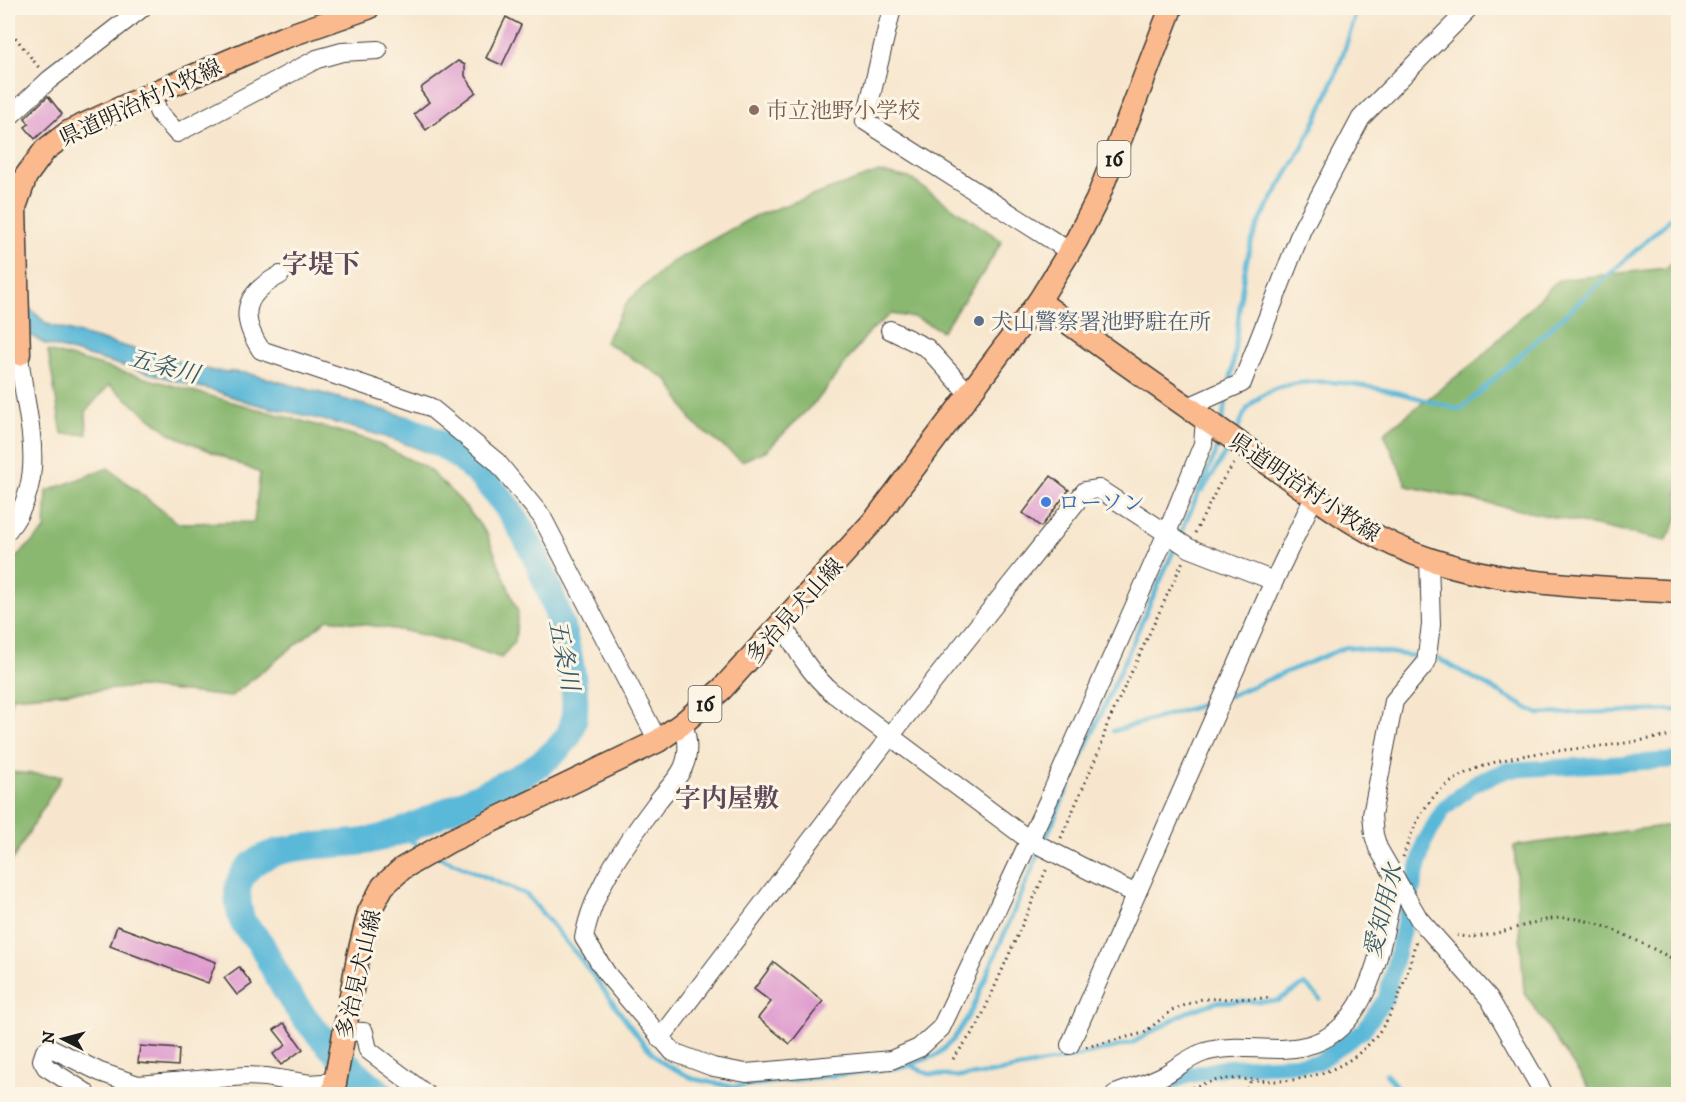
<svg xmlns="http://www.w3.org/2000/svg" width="1686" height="1102" font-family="'IM FELL DW Pica','Noto Serif JP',serif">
<rect width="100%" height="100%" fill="#fcf5e5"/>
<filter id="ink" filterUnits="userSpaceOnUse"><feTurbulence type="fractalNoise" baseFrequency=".0167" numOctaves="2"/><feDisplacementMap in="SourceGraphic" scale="12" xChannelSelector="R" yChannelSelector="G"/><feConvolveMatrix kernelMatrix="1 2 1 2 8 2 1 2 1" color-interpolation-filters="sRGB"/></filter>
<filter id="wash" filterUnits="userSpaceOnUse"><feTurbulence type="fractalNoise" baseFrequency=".008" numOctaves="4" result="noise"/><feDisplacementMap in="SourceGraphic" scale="24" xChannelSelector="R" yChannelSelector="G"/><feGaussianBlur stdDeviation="1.35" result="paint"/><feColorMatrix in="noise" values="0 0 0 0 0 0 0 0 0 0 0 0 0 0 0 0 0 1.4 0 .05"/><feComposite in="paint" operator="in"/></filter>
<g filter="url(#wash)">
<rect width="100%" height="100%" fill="#f7e6cd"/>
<!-- forest -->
<g fill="#8ab871" stroke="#536a46" stroke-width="1.5">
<polygon points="879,172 909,178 1002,241 985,270 942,331 917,318 891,314 869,332 819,398 767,450 742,461 694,424 668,380 605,342 628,301 670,263 755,216"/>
<polygon points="1678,257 1678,519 1666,541 1407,486 1384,433 1480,358 1558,280 1666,268"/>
<path d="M48,351L370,440L427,468L460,500L487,534L518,612L515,641L501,658C440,635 392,628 328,619L230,697L140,687L11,697L8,751V565L45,530L47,491L108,468L178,523L254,522L260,473L171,434L109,385L86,411L87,434H62Z"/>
<polygon points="8,772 62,776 8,868"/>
<polygon points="1678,824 1678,1094 1593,1094 1524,992 1514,846"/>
</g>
<!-- water -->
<path fill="#5ab8d8" stroke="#3b6a7a" stroke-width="1.5" d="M27,306L47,324L59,328L213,371L247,373L405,416L446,436L434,455C376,430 313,418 252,403C233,398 218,390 199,387L45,344L21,330Z"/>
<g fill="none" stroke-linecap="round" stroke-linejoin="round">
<!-- stream -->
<g stroke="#5ab8d8" stroke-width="4.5">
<path d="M1230,382C1239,336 1238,286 1252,241C1263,208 1288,176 1304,144C1326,102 1345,54 1357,8"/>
<polyline points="1222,423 1227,396"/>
<path d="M1236,433C1240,425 1243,414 1248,408C1291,356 1407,395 1460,410L1678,212"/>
<polyline points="1203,490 1230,446"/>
<polyline points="1179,538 1216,452 1219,437"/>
<polyline points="1439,659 1538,714 1678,710"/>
<polyline points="1229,696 1346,647 1414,656"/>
<polyline points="1113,731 1216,701"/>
<polyline points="393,832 417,845"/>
<polyline points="1044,842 1176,545"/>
<polyline points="440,857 527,895 579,957 643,1043 661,1062 694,1079 734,1087 905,1067 937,1055 953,1040 972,1010 1040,850"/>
<polyline points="910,1065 929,1074 959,1077 993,1073 1075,1057 1132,1043 1187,1012 1217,1002 1277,1001 1305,984 1320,999"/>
<polyline points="1386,1074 1403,1094"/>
</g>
<!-- canal -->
<polyline stroke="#5ab8d8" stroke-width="16" points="1146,1092 1186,1076 1227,1067 1317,1063 1363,1031 1386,998 1424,843 1444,808 1475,783 1508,770 1678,760"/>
<!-- river -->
<path stroke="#5ab8d8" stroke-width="27" d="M382,1094C351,1071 306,1024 286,991C277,976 270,961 262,946C257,937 248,931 243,922C239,915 236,891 239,883C254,841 324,847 361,842C398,837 436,815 470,800C503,785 545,768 567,738C590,704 557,607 542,572C518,511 471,450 407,429"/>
</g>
<g id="blocks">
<!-- building -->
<g fill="#df9bcf">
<polygon points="506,17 521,25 502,65 486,58"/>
<polygon points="458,61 465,65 465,76 476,92 426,130 414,114 429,102 421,91 422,87"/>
<polygon points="48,96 62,114 35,139 25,127 29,124 25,118"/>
<polygon points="1051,476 1069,490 1041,527 1023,513"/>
<polygon points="117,926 216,962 208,983 110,946"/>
<polygon points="774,962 823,1001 790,1044 758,1018 771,1002 754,989"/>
<polygon points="239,967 252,984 237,995 224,978"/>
<polygon points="284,1023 303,1049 281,1065 273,1054 286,1045 274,1030"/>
<polygon points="140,1046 179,1049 178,1066 138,1063"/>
</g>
</g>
</g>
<g filter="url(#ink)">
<use href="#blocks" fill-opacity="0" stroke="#3d3a37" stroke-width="1.5"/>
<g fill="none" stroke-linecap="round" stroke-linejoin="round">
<!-- minor casing -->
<g stroke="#3d3a37" stroke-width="20">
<g id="minor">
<polyline points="892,8 865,121 1069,251"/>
<polyline points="151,94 159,113 177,133 317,59 342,52 378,50"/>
<polyline points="8,118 49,80 142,8"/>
<path d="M280,275C244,294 238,315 261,350L430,407L497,462L542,517L658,741"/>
<polyline points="890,330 927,348 969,394"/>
<polyline points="1186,408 1242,383 1302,229 1361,118 1470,8"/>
<path d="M8,530C52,476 24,414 19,354"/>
<polyline points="1429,559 1431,625 1426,663 1394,701 1372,815 1374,835 1378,848 1419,919 1489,998 1544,1094"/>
<path d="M782,623C797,651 810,674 834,694L1029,840L1136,894"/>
<path d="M683,723C688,738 690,753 683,768C677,781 663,793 655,805C625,845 593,888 584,938L607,974L673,1052L713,1067L746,1073L891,1060L919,1048L941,1028L1048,801L1166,535L1203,444L1205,420"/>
<polyline points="344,1031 364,1032 368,1050 426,1094"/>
<polyline points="660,1039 891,735 1085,491 1099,489 1189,548 1274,581"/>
<polyline points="1070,1045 1274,581 1314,497"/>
<polyline points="85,1092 46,1067 42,1060 45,1051 51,1048 100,1072 138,1085 245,1076 266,1077 310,1084 335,1082"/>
<path d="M1115,1094C1131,1088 1150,1083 1166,1074C1178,1067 1191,1056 1205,1052C1237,1042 1273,1054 1305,1046C1374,1031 1382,935 1396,879"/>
</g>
</g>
<!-- major casing -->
<g stroke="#3d3a37" stroke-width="25">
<g id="major">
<path d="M1039,301C1104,350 1172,396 1239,443C1301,485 1359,537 1432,560C1512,586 1595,587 1678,592"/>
<polyline points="19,354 15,207 26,176 45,150 70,131 151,94 282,38 368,8"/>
<polyline points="333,1094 358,957 369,912 383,886 403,868 450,841 658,741 683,723 722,689 877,517 1039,301 1076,241 1097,200 1171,8"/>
</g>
</g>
<!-- path -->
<g stroke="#3d3a37" stroke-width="3" stroke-dasharray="1.5 4.5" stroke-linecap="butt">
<polyline points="8,28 40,69"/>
<polyline points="1195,533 1219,485 1236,461"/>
<polyline points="1061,838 1101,746 1107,725 1183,561"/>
<path d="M1403,857C1411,832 1422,805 1444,787C1489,752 1557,752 1611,745C1633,742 1656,738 1678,734"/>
<path d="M1457,935C1485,944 1532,918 1562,918C1603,918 1642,945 1678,961"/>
<polyline points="1086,1047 1144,1033 1172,1010 1202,999 1271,998"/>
<polyline points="953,1059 978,1025 1048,866"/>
<path d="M1175,1094C1192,1088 1209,1080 1228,1079C1249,1078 1271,1083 1292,1080C1375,1068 1398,1013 1416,940"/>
<polyline points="1245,1094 1251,1080"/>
</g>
<!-- minor -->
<use href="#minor" stroke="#fff" stroke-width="18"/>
<!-- major -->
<use href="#major" stroke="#fbba8d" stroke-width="22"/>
</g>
</g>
<!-- markers -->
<circle fill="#8d6e63" stroke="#fcf5e5" stroke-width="2" cx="754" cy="110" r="6"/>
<circle fill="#5c6f8a" stroke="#fcf5e5" stroke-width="2" cx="979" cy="321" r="6"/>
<circle fill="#3f7fe0" stroke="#fcf5e5" stroke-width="2" cx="1046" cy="502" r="6"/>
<g text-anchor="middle" stroke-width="6" stroke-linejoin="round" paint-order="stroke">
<!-- shield labels -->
<g fill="#fcf5e5" stroke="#5f5d58" stroke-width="1.5">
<rect x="1097.5" y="141" width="33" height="36" rx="4.5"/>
<rect x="688.5" y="686" width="33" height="36" rx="4.5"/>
</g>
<g font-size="21" font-weight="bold" fill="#1c1c1c">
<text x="1114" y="166">16</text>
<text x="705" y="711">16</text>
</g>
<!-- street labels -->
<g font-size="22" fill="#1c1c1c" stroke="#fcf5e5">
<text transform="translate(140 102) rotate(-25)" y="8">県道明治村小牧線</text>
<text transform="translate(1305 487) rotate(34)" y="8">県道明治村小牧線</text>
<text transform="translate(794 610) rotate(-48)" y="8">多治見犬山線</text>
<text transform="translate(358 974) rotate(-77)" y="8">多治見犬山線</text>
</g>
<!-- education labels -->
<g font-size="22" fill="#785e54" stroke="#fcf5e5" text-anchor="start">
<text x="766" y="118">市立池野小学校</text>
</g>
<!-- service labels -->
<g font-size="22" fill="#4e5e75" stroke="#fcf5e5" text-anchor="start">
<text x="991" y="329">犬山警察署池野駐在所</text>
</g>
<!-- shop labels -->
<g font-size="22" fill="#366cbe" stroke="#fcf5e5" text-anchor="start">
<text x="1058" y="510">ローソン</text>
</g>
<!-- water labels -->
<g font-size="24" font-style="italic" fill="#355a67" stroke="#fcf5e5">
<text transform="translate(164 366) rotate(15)" y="8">五条川</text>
<text transform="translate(564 655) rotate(79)" y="8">五条川</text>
<text transform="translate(1383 911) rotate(-76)" y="8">愛知用水</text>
</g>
<!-- quarter labels -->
<g font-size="26" font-weight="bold" fill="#60485b" stroke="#fcf5e5">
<text x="321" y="273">字堤下</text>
<text x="727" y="807">字内屋敷</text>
</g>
</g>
<!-- margin -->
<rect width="1686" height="1102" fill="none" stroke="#fcf5e5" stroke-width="30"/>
<!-- north arrow -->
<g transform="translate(63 1039) rotate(276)" stroke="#fcf5e5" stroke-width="4.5" paint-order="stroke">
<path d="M0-4.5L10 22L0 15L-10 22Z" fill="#1c1c1c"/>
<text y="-9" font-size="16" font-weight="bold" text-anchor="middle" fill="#1c1c1c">N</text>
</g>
</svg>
